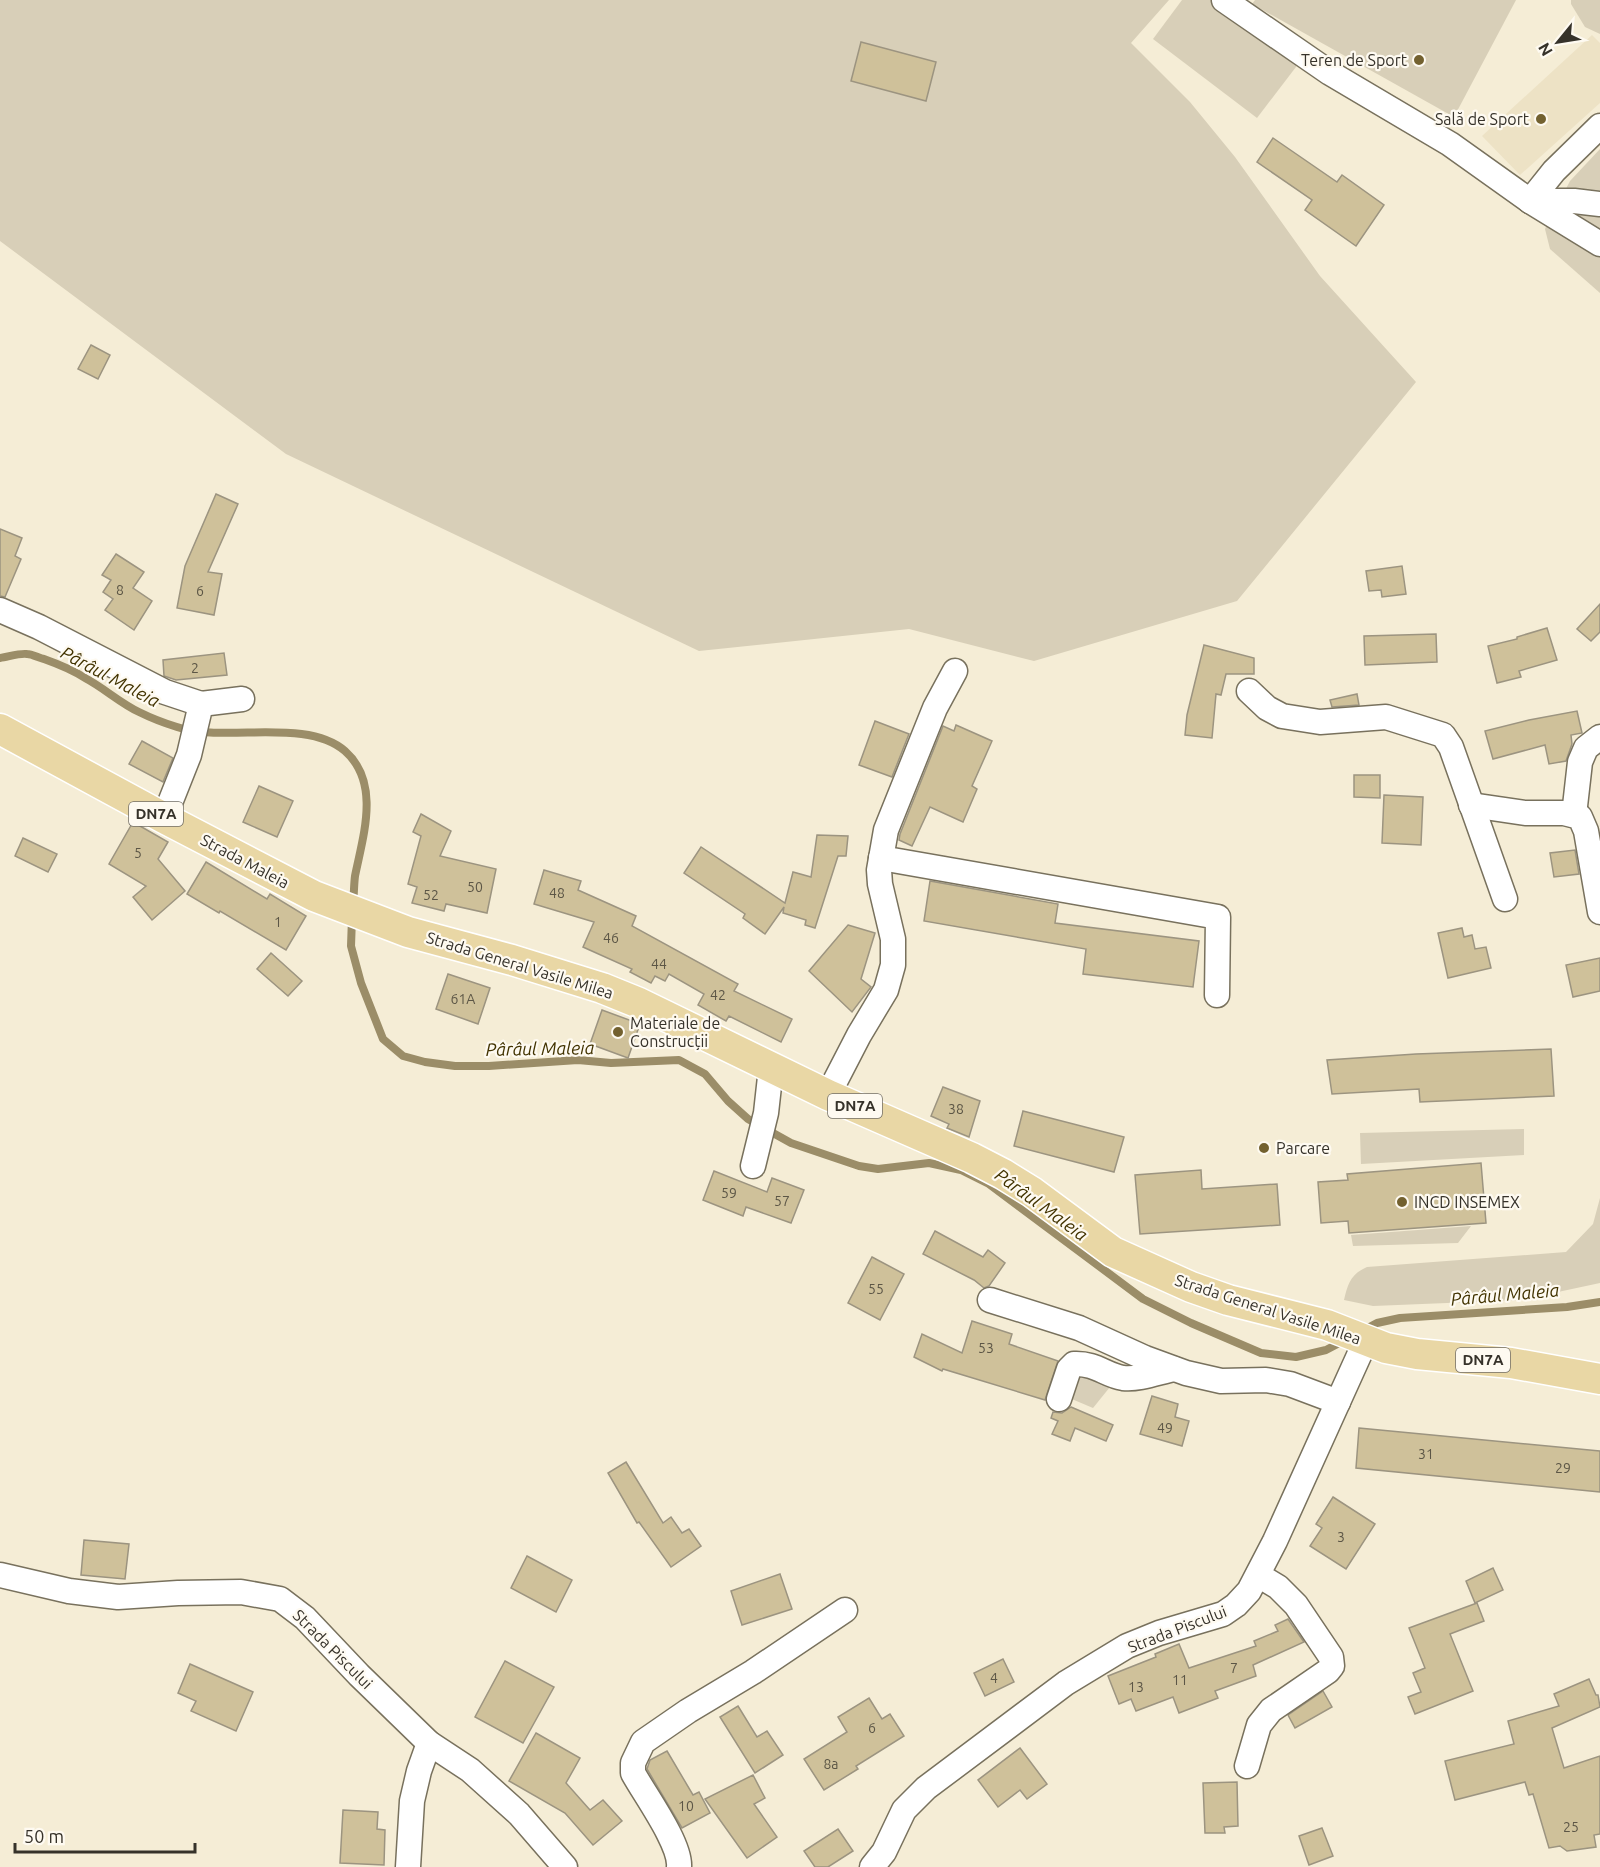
<svg xmlns="http://www.w3.org/2000/svg" width="1600" height="1867" font-family="Ubuntu,sans-serif">
<rect width="100%" height="100%" fill="#f5edd6"/>
<!-- built -->
<polygon fill="#ede2c5" points="1592,35 1600,43 1600,103 1520,175 1482,136"/>
<!-- green -->
<g fill="#d8cfb8">
<polygon points="0,0 1169,0 1131,43 1190,102 1235,157 1320,276 1416,382 1237,601 1034,661 909,629 699,651 286,454 0,241"/>
<polygon points="1182,0 1216,0 1299,63 1257,118 1153,39"/>
<polygon points="1255,0 1516,0 1454,117 1252,4"/>
<polygon points="1571,0 1600,0 1600,34 1585,27 1571,4"/>
<polygon points="1600,149 1600,293 1550,249 1545,229 1570,181"/>
<polygon points="1524,1129 1524,1155 1361,1164 1360,1133"/>
<path d="M1600,1198V1283L1521,1300L1373,1306L1344,1300C1348,1283 1351,1274 1367,1267L1566,1252L1593,1224Z"/>
<polygon points="1471,1226 1458,1243 1353,1246 1351,1235"/>
<polygon points="1073,1374 1114,1382 1093,1408 1067,1397"/>
</g>
<g fill="none" stroke-linecap="round" stroke-linejoin="round">
<!-- stream -->
<g stroke="#9b8d68" stroke-width="8">
<path d="M0,658C8,657 19,653 27,654C32,654 39,658 44,659C58,664 73,670 85,678C104,688 120,703 139,712C151,718 164,723 177,727C225,743 306,717 345,751C381,783 363,836 355,876C354,884 354,894 353,903"/>
<polyline points="352,918 351,946 361,983 383,1039 403,1056 425,1062 455,1066 489,1066 578,1060 611,1063 679,1060 705,1074 728,1101 748,1119 791,1143 859,1166 878,1169 929,1163 961,1170 989,1184 1143,1299 1191,1323 1261,1353 1296,1357 1326,1350 1345,1340"/>
<polyline points="1364,1330 1377,1323 1400,1318 1567,1307 1600,1302"/>
</g>
</g>
<!-- building -->
<g fill="#cfc19a" stroke="#9c9480" stroke-width="1.5">
<polygon points="861,42 936,62 926,101 851,81"/>
<polygon points="1273,138 1337,182 1342,175 1384,205 1356,246 1305,210 1312,200 1257,162"/>
<polygon points="91,345 110,355 98,379 78,369"/>
<polygon points="216,494 238,504 208,572 222,574 214,615 177,608 185,566"/>
<polygon points="0,529 22,538 15,556 21,559 5,597 0,596"/>
<polygon points="116,554 144,572 133,588 152,601 134,630 105,610 113,599 103,592 111,580 102,575"/>
<polygon points="1402,566 1406,594 1382,597 1381,590 1369,591 1366,571"/>
<polygon points="1600,604 1600,632 1591,641 1577,629"/>
<polygon points="1547,628 1557,660 1519,671 1521,677 1497,683 1488,646 1517,639 1517,637"/>
<polygon points="1436,634 1437,662 1365,665 1364,636"/>
<polygon points="1204,645 1254,658 1254,674 1226,674 1221,695 1216,694 1212,738 1185,735 1187,715"/>
<polygon points="224,653 227,675 176,680 164,676 163,660"/>
<polygon points="1357,694 1359,705 1332,707 1330,700"/>
<polygon points="1577,711 1582,733 1571,735 1572,744 1566,761 1549,764 1545,745 1493,759 1485,731 1529,720"/>
<polygon points="875,721 909,734 892,777 859,765"/>
<polygon points="956,725 992,741 972,786 977,789 963,822 930,807 912,846 899,840 900,834 943,726 954,731"/>
<polygon points="142,741 173,758 163,782 129,764"/>
<polygon points="1354,775 1380,775 1380,798 1354,797"/>
<polygon points="259,786 293,801 277,837 243,822"/>
<polygon points="1384,795 1423,797 1421,845 1382,843"/>
<polygon points="421,814 451,831 440,856 496,869 487,913 446,904 444,911 412,903 417,887 408,884 421,836 413,832"/>
<polygon points="133,822 168,842 158,859 185,891 152,920 133,897 146,886 109,864"/>
<polygon points="817,835 848,836 846,856 838,856 815,928 805,925 806,920 783,913 784,907 765,934 743,918 745,914 684,873 701,847 785,903 793,872 811,877"/>
<polygon points="23,838 57,854 48,872 15,856"/>
<polygon points="1575,850 1579,874 1554,877 1550,853"/>
<polygon points="206,862 267,899 270,894 306,916 286,950 220,911 219,913 187,894"/>
<polygon points="544,870 581,881 578,890 636,916 632,926 738,984 734,991 792,1019 781,1042 729,1016 726,1021 698,1005 704,994 669,974 665,981 655,976 651,983 630,972 632,969 583,947 594,922 534,904"/>
<polygon points="930,881 1058,904 1055,923 1199,941 1193,987 1083,974 1086,949 924,921"/>
<polygon points="848,925 875,933 861,979 871,987 852,1012 809,971"/>
<polygon points="1462,928 1464,937 1472,935 1475,949 1486,947 1491,968 1448,978 1438,933"/>
<polygon points="271,953 302,981 288,996 257,969"/>
<polygon points="1600,958 1600,991 1573,997 1566,965"/>
<polygon points="448,974 490,988 478,1024 436,1009"/>
<polygon points="602,1010 640,1024 628,1058 590,1044"/>
<polygon points="1551,1049 1554,1096 1420,1102 1419,1089 1332,1094 1327,1060 1416,1054"/>
<polygon points="943,1087 980,1101 969,1137 947,1128 949,1124 931,1116"/>
<polygon points="1023,1111 1124,1137 1114,1172 1014,1146"/>
<polygon points="1481,1163 1486,1223 1349,1233 1348,1221 1321,1223 1318,1182 1348,1180 1347,1174"/>
<polygon points="1201,1170 1202,1189 1277,1184 1280,1225 1140,1234 1135,1175"/>
<polygon points="714,1171 767,1192 772,1178 804,1190 791,1223 746,1207 743,1216 703,1200"/>
<polygon points="935,1231 983,1257 988,1250 1005,1263 989,1286 984,1288 974,1280 923,1254"/>
<polygon points="872,1257 904,1274 880,1320 848,1303"/>
<polygon points="972,1321 1012,1334 1009,1344 1058,1361 1045,1400 943,1369 942,1371 914,1357 922,1334 962,1353"/>
<polygon points="1152,1396 1178,1404 1175,1417 1189,1421 1182,1446 1140,1434"/>
<polygon points="1071,1407 1113,1425 1106,1441 1075,1428 1070,1441 1052,1434 1058,1421 1051,1418 1053,1412 1062,1413"/>
<polygon points="1359,1428 1600,1451 1600,1492 1356,1468"/>
<polygon points="626,1462 663,1523 671,1517 682,1533 689,1529 701,1546 671,1567 639,1522 637,1523 608,1473"/>
<polygon points="1333,1497 1375,1524 1346,1569 1310,1546 1322,1528 1316,1524"/>
<polygon points="84,1540 129,1544 125,1579 81,1575"/>
<polygon points="527,1556 572,1580 556,1612 511,1588"/>
<polygon points="1493,1568 1503,1590 1475,1603 1466,1581"/>
<polygon points="780,1574 792,1609 742,1625 731,1591"/>
<polygon points="1477,1603 1484,1621 1450,1634 1473,1691 1415,1714 1408,1697 1421,1692 1413,1673 1425,1668 1409,1628"/>
<polygon points="1288,1619 1304,1642 1253,1665 1256,1676 1215,1691 1218,1698 1179,1713 1173,1697 1136,1711 1131,1699 1119,1704 1108,1676 1156,1657 1155,1654 1179,1644 1189,1668 1256,1646 1254,1641 1278,1631 1275,1625"/>
<polygon points="1003,1659 1014,1682 985,1696 974,1673"/>
<polygon points="505,1661 554,1687 523,1743 475,1717"/>
<polygon points="190,1664 253,1692 236,1731 191,1711 196,1701 178,1693"/>
<polygon points="1589,1679 1596,1695 1598,1695 1600,1707 1552,1728 1564,1768 1600,1756 1600,1834 1594,1835 1596,1847 1567,1851 1560,1846 1549,1848 1533,1794 1529,1795 1525,1782 1455,1800 1445,1761 1514,1744 1508,1721 1559,1706 1554,1694"/>
<polygon points="1323,1691 1332,1707 1295,1728 1288,1715"/>
<polygon points="869,1698 882,1719 890,1714 904,1736 856,1766 858,1769 824,1790 804,1759 847,1732 838,1717"/>
<polygon points="738,1706 757,1737 767,1731 783,1755 755,1773 720,1717"/>
<polygon points="536,1733 580,1758 566,1783 590,1810 603,1800 622,1821 593,1845 565,1813 509,1781"/>
<polygon points="1020,1748 1047,1784 1027,1799 1020,1790 998,1807 978,1780"/>
<polygon points="667,1751 693,1795 699,1792 710,1813 682,1828 647,1769 650,1760"/>
<polygon points="753,1775 765,1798 754,1804 777,1837 747,1858 705,1799"/>
<polygon points="1237,1782 1238,1826 1224,1827 1225,1833 1205,1833 1203,1783"/>
<polygon points="343,1810 378,1812 377,1829 385,1830 384,1865 340,1863"/>
<polygon points="1322,1828 1333,1856 1309,1865 1299,1836"/>
<polygon points="838,1829 853,1851 828,1867 815,1867 804,1851"/>
</g>
<g fill="none" stroke-linecap="round" stroke-linejoin="round">
<!-- minor casing -->
<g stroke="#78715d" stroke-width="27">
<g id="minor">
<polyline points="1224,0 1330,73 1450,144 1530,201 1600,244"/>
<polyline points="1530,201 1554,171 1600,126"/>
<polyline points="1530,201 1574,201 1600,204"/>
<polyline points="0,610 39,627 165,692 201,704"/>
<polyline points="1249,691 1267,708 1282,716 1320,722 1386,717 1443,735 1451,747 1505,899"/>
<polyline points="1471,805 1525,813 1564,813 1580,817 1586,831 1600,912"/>
<polyline points="1574,815 1580,762 1586,748 1600,737"/>
<polyline points="164,818 189,755 201,704 242,699"/>
<polyline points="881,858 1218,917 1217,995"/>
<polyline points="828,1095 859,1035 886,990 893,965 893,939 880,884 879,870 886,830 935,708 955,671"/>
<polyline points="753,1166 766,1113 771,1068"/>
<polyline points="990,1300 1079,1328 1145,1358 1186,1373 1221,1381 1266,1380 1290,1384 1338,1402"/>
<path d="M1059,1399L1069,1369L1074,1364C1096,1363 1105,1375 1123,1378C1139,1380 1159,1372 1174,1369"/>
<polyline points="0,1575 69,1591 118,1597 178,1593 241,1592 280,1599 305,1618 359,1675 429,1743 470,1770 519,1814 565,1867"/>
<polyline points="1247,1766 1259,1725 1271,1710 1328,1671 1332,1666 1331,1657 1296,1605 1278,1587 1258,1575"/>
<polyline points="408,1867 412,1801 419,1771 429,1743"/>
<path d="M679,1867C681,1844 645,1795 633,1773V1763L643,1742L688,1711L753,1672L845,1610"/>
<polyline points="872,1867 884,1852 904,1810 926,1788 1066,1683 1127,1646 1159,1633 1223,1614 1236,1605 1249,1591 1275,1541 1366,1340"/>
</g>
</g>
<!-- major casing -->
<g stroke="#fff" stroke-width="33">
<polyline id="major" points="0,729 164,818 314,896 408,932 512,960 602,988 639,1003 828,1095 972,1158 1003,1174 1032,1192 1113,1252 1191,1287 1228,1300 1327,1325 1386,1348 1417,1354 1511,1363 1600,1379"/>
</g>
<!-- minor -->
<use href="#minor" stroke="#fff" stroke-width="24"/>
<!-- major -->
<use href="#major" stroke="#e9d7a5" stroke-width="30"/>
</g>
<!-- markers -->
<g fill="#73612f" stroke="#fefaf1" stroke-width="2">
<circle cx="1419" cy="60" r="6"/>
<circle cx="1541" cy="119" r="6"/>
<circle cx="618" cy="1032" r="6"/>
<circle cx="1264" cy="1148" r="6"/>
<circle cx="1402" cy="1202" r="6"/>
</g>
<g text-anchor="middle" stroke-width="4.5" stroke-linejoin="round" paint-order="stroke">
<!-- number labels -->
<g font-size="14" fill="#5c5646">
<text x="120" y="595">8</text>
<text x="200" y="596">6</text>
<text x="195" y="673">2</text>
<text x="138" y="858">5</text>
<text x="475" y="892">50</text>
<text x="557" y="898">48</text>
<text x="431" y="900">52</text>
<text x="278" y="927">1</text>
<text x="611" y="943">46</text>
<text x="659" y="969">44</text>
<text x="718" y="1000">42</text>
<text x="463" y="1004">61A</text>
<text x="956" y="1114">38</text>
<text x="729" y="1198">59</text>
<text x="782" y="1206">57</text>
<text x="876" y="1294">55</text>
<text x="986" y="1353">53</text>
<text x="1165" y="1433">49</text>
<text x="1426" y="1459">31</text>
<text x="1563" y="1473">29</text>
<text x="1341" y="1542">3</text>
<text x="1234" y="1673">7</text>
<text x="994" y="1683">4</text>
<text x="1180" y="1685">11</text>
<text x="1136" y="1692">13</text>
<text x="872" y="1733">6</text>
<text x="831" y="1769">8a</text>
<text x="686" y="1811">10</text>
<text x="1571" y="1832">25</text>
</g>
<!-- shield labels -->
<g fill="#fefaf1" stroke="#726e66" stroke-width="1.5">
<rect x="129" y="802" width="54" height="24" rx="4.5"/>
<rect x="828" y="1094" width="54" height="24" rx="4.5"/>
<rect x="1456" y="1348" width="54" height="24" rx="4.5"/>
</g>
<g font-size="15" font-weight="bold" fill="#36322a">
<text x="156" y="819">DN7A</text>
<text x="855" y="1111">DN7A</text>
<text x="1483" y="1365">DN7A</text>
</g>
<!-- poi labels -->
<g font-size="16" fill="#36322a" stroke="#fefaf1" text-anchor="start">
<text x="1407" y="66" text-anchor="end">Teren de Sport</text>
<text x="1529" y="125" text-anchor="end">Sală de Sport</text>
<text x="630" y="1029">Materiale de<tspan x="630" dy="18">Construcții</tspan></text>
<text x="1276" y="1154">Parcare</text>
<text x="1414" y="1208">INCD INSEMEX</text>
</g>
<!-- street labels -->
<g font-size="16" fill="#36322a" stroke="#fefaf1">
<text transform="translate(245 861) rotate(28)" y="6">Strada Maleia</text>
<text transform="translate(520 965) rotate(17)" y="6">Strada General Vasile Milea</text>
<text transform="translate(1268 1309) rotate(18)" y="6">Strada General Vasile Milea</text>
<text transform="translate(1177 1629) rotate(-21)" y="6">Strada Piscului</text>
<text transform="translate(333 1649) rotate(45)" y="6">Strada Piscului</text>
</g>
<!-- water labels -->
<g font-size="18" font-style="italic" fill="#423300" stroke="#fefaf1">
<text transform="translate(110 677) rotate(28)" y="6">Pârâul Maleia</text>
<text transform="translate(540 1049) rotate(-1)" y="6">Pârâul Maleia</text>
<text transform="translate(1041 1205) rotate(36)" y="6">Pârâul Maleia</text>
<text transform="translate(1505 1295) rotate(-5)" y="6">Pârâul Maleia</text>
</g>
</g>
<!-- north arrow -->
<g transform="translate(1558 42) rotate(240)" stroke="#fefaf1" stroke-width="4.5" paint-order="stroke">
<path d="M0-4.5L10 22L0 15L-10 22Z" fill="#36322a"/>
<text y="-9" font-size="16" font-weight="bold" text-anchor="middle" fill="#36322a">N</text>
</g>
<!-- scale -->
<path d="M15 1843v9h180v-9" fill="none" stroke="#36322a" stroke-width="3"/>
<text x="24" y="1843" font-size="18" fill="#36322a" stroke="#fefaf1" stroke-width="4.5" paint-order="stroke">50 m</text>
</svg>
